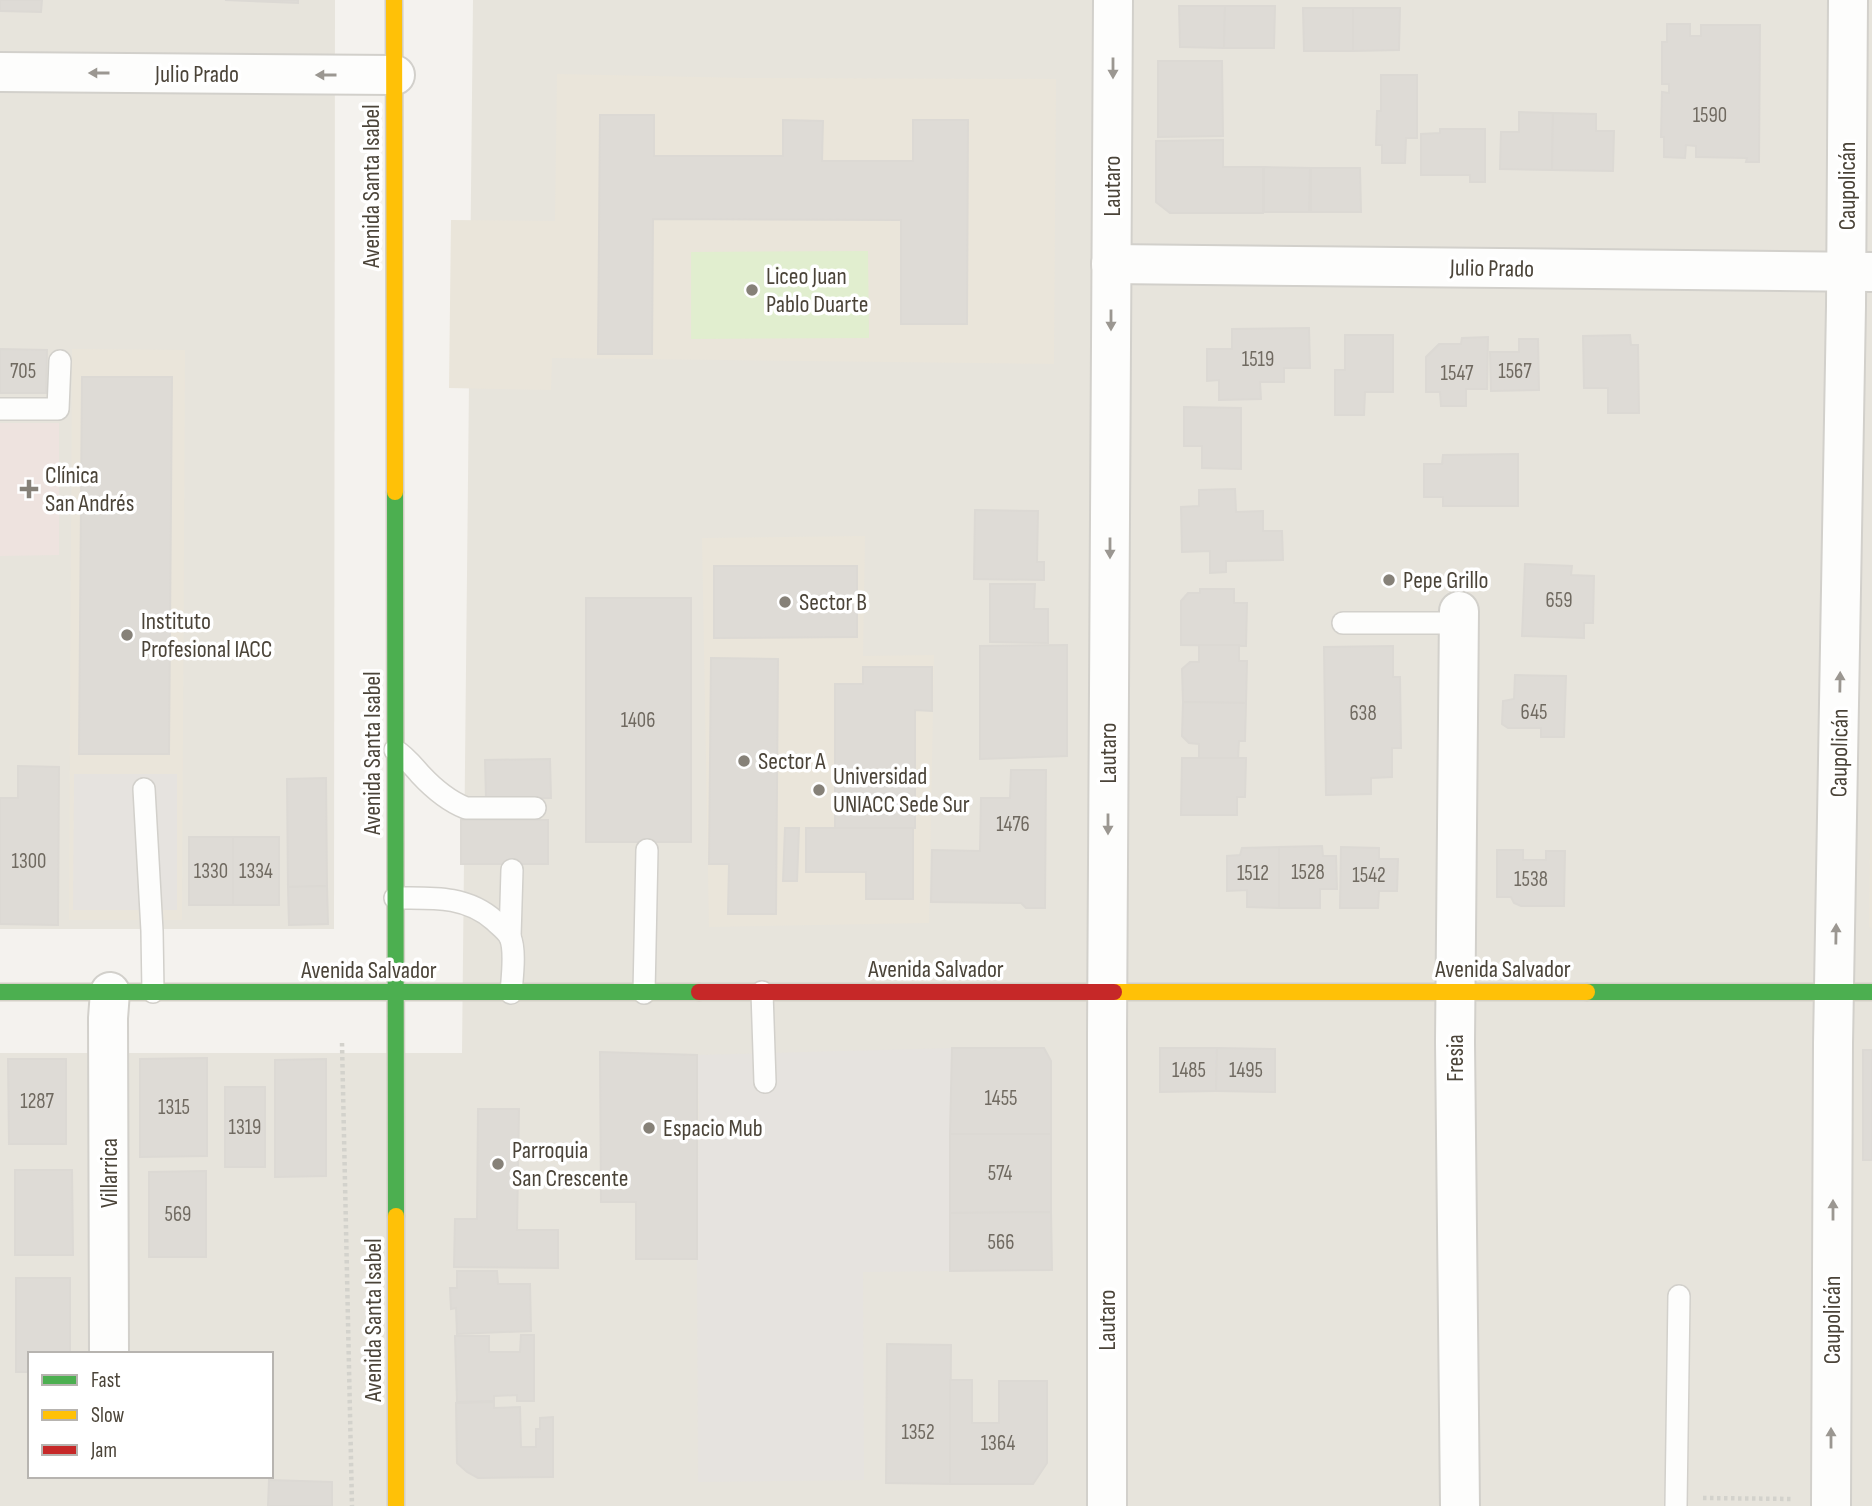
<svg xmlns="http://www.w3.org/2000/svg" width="1872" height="1506" font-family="'Sofia Sans Condensed',sans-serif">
<rect width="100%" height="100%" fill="#f4f2ee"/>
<!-- residential -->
<g fill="#e7e4dc" fill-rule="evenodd">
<polygon points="0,0 335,0 334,929 0,929"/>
<path d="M473,0H1872V1506H0V1053H462ZM30,1354H271V1476H30Z"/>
</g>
<!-- education -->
<g fill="#eae5da">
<polygon points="557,74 747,78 1056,79 1054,364 552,358 551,390 449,388 451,220 555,221"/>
<polygon points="72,349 185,350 182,920 69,920"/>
<polygon points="865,536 863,656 934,655 929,923 709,927 702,538"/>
<polygon points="1872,667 1872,929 1869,927"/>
</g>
<!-- medical -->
<polygon fill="#eee3df" points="0,423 59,423 59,555 0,556"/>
<!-- green -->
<polygon fill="#e1eecf" points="868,251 869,338 691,339 691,252"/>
<!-- parking -->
<g fill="#e6e3df">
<polygon points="74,774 177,774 177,910 73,910"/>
<polygon points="952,1048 950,1134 950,1271 863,1272 864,1480 698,1482 697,1259 699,1107 697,1055"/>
</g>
<!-- building -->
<g fill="#dedbd6" stroke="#dcd9d4" stroke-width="2">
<polygon points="0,0 42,0 41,12 0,11"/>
<polygon points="225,0 298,0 298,3"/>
<polygon points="1179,6 1225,6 1224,48 1180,47"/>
<polygon points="1225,6 1275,6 1274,48 1224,48"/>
<polygon points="1303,8 1353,8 1353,51 1304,51"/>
<polygon points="1353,8 1400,8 1399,50 1353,51"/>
<polygon points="1667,24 1690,24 1690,36 1701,36 1701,25 1760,25 1759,162 1746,162 1747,158 1696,157 1696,146 1686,145 1685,158 1664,157 1664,137 1661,137 1662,92 1669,93 1669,84 1662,84 1662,42 1667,42"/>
<polygon points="1158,61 1222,61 1223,136 1158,137"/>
<polygon points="1381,75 1417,75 1417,138 1406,138 1405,163 1382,163 1382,145 1376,145 1377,111 1381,111"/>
<polygon points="1519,112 1553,113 1552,170 1500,169 1501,132 1519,132"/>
<polygon points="1553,113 1596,114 1596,131 1614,131 1613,171 1552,170"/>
<polygon points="600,115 654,115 654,156 783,156 783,120 823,121 822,161 913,161 913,120 968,120 967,324 901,324 901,220 653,219 652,354 598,354"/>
<polygon points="1440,129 1485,129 1485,182 1470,182 1470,175 1421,175 1421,134 1440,133"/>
<polygon points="1223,140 1223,167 1263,167 1263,213 1170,213 1156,202 1156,141"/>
<polygon points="1264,167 1310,168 1309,212 1264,212"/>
<polygon points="1311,168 1360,168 1361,212 1311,212"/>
<polygon points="1309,328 1310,368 1284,368 1284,382 1260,382 1261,399 1219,400 1219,380 1207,381 1207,349 1232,349 1232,329"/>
<polygon points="1345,335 1393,335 1393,392 1365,392 1364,415 1335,415 1335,370 1345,370"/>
<polygon points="1630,335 1631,345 1638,345 1639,413 1608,413 1608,388 1584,388 1583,336"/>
<polygon points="1488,337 1487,389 1466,389 1466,406 1441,406 1440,392 1426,392 1426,357 1439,344 1461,344 1462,338"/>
<polygon points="1519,339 1538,339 1539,390 1491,391 1490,352 1519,352"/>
<polygon points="0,349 47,350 46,393 0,393"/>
<polygon points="82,377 172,377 169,754 79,754"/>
<polygon points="1184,407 1241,408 1241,469 1202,468 1202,446 1184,446"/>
<polygon points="1518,454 1518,506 1443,506 1443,497 1424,497 1424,464 1442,464 1443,455"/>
<polygon points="1235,489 1236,512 1263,511 1263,531 1282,531 1283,560 1226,561 1226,572 1210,573 1210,551 1182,552 1181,507 1199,506 1199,490"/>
<polygon points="975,510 1038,511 1037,562 1044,562 1044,580 974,579"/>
<polygon points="1525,564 1572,566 1571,575 1594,576 1593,623 1584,623 1584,638 1522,636"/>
<polygon points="714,566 857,566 857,637 714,638"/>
<polygon points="990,584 1035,584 1034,609 1048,609 1048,643 990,642"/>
<polygon points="1200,589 1234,589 1234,603 1247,603 1246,646 1181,645 1181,601 1188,593 1200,593"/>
<rect x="586" y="598" width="105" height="244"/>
<polygon points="1067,645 1067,756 980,759 980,646"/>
<polygon points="1199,645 1239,645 1239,661 1247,661 1246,703 1183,702 1182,669 1190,662 1199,662"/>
<polygon points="1393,646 1393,677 1400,677 1401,748 1392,748 1392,777 1371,778 1371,794 1326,795 1324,647"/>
<polygon points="711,658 778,659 776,914 728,914 729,864 709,864"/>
<polygon points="863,667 932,667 932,711 915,710 915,770 835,770 835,684 863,684"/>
<polygon points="1515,675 1566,676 1564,737 1541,737 1541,728 1508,728 1502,724 1503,701 1514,699"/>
<polygon points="1183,702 1246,703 1245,741 1239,741 1238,759 1199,758 1199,744 1189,743 1182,736"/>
<polygon points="1182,758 1246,758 1245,797 1237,797 1237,815 1181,815"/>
<polygon points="550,759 551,798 486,799 485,760"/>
<polygon points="18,766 59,767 58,925 0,924 0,798 18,798"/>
<rect x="835" y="770" width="80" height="58"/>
<polygon points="1011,770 1046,770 1045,908 1026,908 1021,903 931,902 932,850 980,851 981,798 1010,798"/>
<polygon points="326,778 327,886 288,887 287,779"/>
<rect x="461" y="820" width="87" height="44"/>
<polygon points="785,828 799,828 797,881 783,881"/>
<polygon points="806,828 913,828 913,899 866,899 866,872 806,872"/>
<rect x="189" y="837" width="44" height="68"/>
<rect x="233" y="837" width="46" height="68"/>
<polygon points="1322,846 1323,856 1336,856 1337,889 1320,889 1320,908 1279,908 1279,847"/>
<polygon points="1279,847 1279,908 1247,907 1247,890 1227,891 1227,856 1240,855 1242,848"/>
<polygon points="1341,847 1379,848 1379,859 1398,859 1397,891 1379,891 1378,908 1340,908"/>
<polygon points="1497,850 1523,850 1523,860 1546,860 1546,851 1565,851 1564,906 1521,906 1514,903 1511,897 1497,897"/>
<polygon points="327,886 328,924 289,925 288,887"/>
<polygon points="952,1048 1044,1048 1051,1061 1051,1134 950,1134"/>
<polygon points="1160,1048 1217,1048 1216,1091 1160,1092"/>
<polygon points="1217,1048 1275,1049 1275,1092 1216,1091"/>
<rect x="1863" y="1050" width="9" height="110"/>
<polygon points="600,1052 697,1055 697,1259 636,1259 636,1202 601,1202"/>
<polygon points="207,1058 207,1156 140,1157 140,1059"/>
<polygon points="8,1059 66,1059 66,1144 9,1144"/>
<polygon points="326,1059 326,1176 275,1177 275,1060"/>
<rect x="225" y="1087" width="40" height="80"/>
<polygon points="478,1109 519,1109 517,1230 558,1230 558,1268 454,1267 455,1219 477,1219"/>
<polygon points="950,1134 1051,1134 1051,1212 950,1213"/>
<polygon points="15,1170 72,1170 73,1255 15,1255"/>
<polygon points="206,1171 206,1257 149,1257 149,1172"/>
<polygon points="1051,1212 1052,1270 950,1271 950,1213"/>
<polygon points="457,1271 497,1271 498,1284 530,1284 531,1331 457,1334 456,1308 451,1309 450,1288 457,1288"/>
<polygon points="16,1278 70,1278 70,1354 30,1354 30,1372 16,1372"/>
<polygon points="521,1335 534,1335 534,1401 517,1401 517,1395 494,1396 494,1401 457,1402 455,1336 489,1336 489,1352 520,1352"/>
<polygon points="887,1344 951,1345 950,1484 886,1483"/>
<polygon points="950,1380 972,1380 972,1423 999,1423 999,1381 1047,1381 1047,1463 1033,1484 950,1484"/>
<polygon points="494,1402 494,1408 520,1407 521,1447 536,1447 536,1429 540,1429 540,1418 553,1417 553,1477 478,1478 467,1472 457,1463 456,1403"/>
<polygon points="269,1480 332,1482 332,1506 268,1506"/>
</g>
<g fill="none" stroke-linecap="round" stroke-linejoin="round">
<!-- lane casing -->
<g stroke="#d2d0cb" stroke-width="24">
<g id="lane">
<polyline points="0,409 58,409 60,361"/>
<polyline points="1343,623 1459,623"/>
<path d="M395,750C405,756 412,765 420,774C433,788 448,801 466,808H535"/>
<polyline points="144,789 152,931 153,992"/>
<path d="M395,898C431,898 466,895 495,921C500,926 507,931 510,937C516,950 512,979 511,993"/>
<polyline points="510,937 512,870"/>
<polyline points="762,992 765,1082"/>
<polyline points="644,993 647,850"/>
<polyline points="1676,1506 1679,1296"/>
</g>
</g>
<!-- street casing -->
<g stroke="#d2d0cb" stroke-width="42">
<g id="street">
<polyline points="0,72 395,75"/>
<polyline points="1111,264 1872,272"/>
<polyline points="1459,611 1455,1042 1460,1506"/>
<polyline points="109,1354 108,1018 110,992"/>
<polyline points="1107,1506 1107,1035 1113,0"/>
<polyline points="1831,1506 1833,1044 1846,306 1848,0"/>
</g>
</g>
<!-- fast casing -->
<g stroke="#d3cfc5" stroke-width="19">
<g id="fast">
<polyline points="395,492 396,1216"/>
<polyline points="0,992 699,992"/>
<polyline points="1587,992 1872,992"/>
</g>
</g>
<!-- slow casing -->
<g stroke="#d3cfc5" stroke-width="19">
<g id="slow">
<polyline points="394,0 395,492"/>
<polyline points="1114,992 1587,992"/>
<polyline points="396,1216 396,1506"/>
</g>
</g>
<!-- jam casing -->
<g stroke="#d3cfc5" stroke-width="19">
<polyline id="jam" points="699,992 1114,992"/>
</g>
<!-- path -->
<g stroke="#d3d2cc" stroke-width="4.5" stroke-dasharray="3.5 3.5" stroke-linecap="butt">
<polyline points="342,1043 352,1506"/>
<polyline points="1703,1498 1793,1499"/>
</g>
<!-- lane -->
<use href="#lane" stroke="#fdfdfc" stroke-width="21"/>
<!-- street -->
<use href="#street" stroke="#fdfdfc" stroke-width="38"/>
<!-- fast -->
<use href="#fast" stroke="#4caf50" stroke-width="16"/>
<!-- slow -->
<use href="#slow" stroke="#ffc107" stroke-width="16"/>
<!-- jam -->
<use href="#jam" stroke="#c62828" stroke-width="16"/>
</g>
<!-- one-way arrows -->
<defs><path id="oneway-solid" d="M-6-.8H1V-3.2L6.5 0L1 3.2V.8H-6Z" transform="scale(1.75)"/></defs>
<g fill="#9b9791">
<use href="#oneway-solid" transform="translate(1113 68) rotate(90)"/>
<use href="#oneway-solid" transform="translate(99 73) rotate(-180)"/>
<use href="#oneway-solid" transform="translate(326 75) rotate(-180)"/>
<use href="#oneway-solid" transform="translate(1111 320) rotate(90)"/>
<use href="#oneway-solid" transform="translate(1110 548) rotate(90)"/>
<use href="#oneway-solid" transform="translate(1840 682) rotate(-89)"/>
<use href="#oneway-solid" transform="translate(1108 824) rotate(90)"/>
<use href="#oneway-solid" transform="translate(1836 934) rotate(-89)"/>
<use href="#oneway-solid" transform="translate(1833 1210) rotate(-90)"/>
<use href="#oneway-solid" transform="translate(1831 1438) rotate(-90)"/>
</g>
<!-- markers -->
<g fill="#868178" stroke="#fff" stroke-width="2.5">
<circle cx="752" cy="290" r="7"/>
<path d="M25.5 478.5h7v7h7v7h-7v7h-7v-7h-7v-7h7z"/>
<circle cx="1389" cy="580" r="7"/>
<circle cx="785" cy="602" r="7"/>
<circle cx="127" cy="635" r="7"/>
<circle cx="744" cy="761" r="7"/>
<circle cx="819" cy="790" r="7"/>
<circle cx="649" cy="1128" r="7"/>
<circle cx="498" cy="1164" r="7"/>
</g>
<g text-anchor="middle" stroke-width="7" stroke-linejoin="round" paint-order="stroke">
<!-- number labels -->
<g font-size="21" fill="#706a61">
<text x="1710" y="122">1590</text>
<text x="1258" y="366">1519</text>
<text x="23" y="378">705</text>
<text x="1515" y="378">1567</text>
<text x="1457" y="380">1547</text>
<text x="1559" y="607">659</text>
<text x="1534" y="719">645</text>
<text x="1363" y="720">638</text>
<text x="638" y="727">1406</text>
<text x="1013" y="831">1476</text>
<text x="29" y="868">1300</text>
<text x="211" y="878">1330</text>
<text x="256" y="878">1334</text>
<text x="1308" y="879">1528</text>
<text x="1253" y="880">1512</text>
<text x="1369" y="882">1542</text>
<text x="1531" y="886">1538</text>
<text x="1189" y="1077">1485</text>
<text x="1246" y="1077">1495</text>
<text x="1001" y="1105">1455</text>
<text x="37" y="1108">1287</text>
<text x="174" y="1114">1315</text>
<text x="245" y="1134">1319</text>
<text x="1000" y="1180">574</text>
<text x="178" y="1221">569</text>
<text x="1001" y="1249">566</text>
<text x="918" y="1439">1352</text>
<text x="998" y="1450">1364</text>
</g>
<!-- street labels -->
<g font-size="24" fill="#4b4439" stroke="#fff">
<text x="197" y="82">Julio Prado</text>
<text transform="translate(371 186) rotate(-90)" y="8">Avenida Santa Isabel</text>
<text transform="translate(1112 186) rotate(-90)" y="8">Lautaro</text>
<text transform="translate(1847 186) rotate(-90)" y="8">Caupolicán</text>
<text transform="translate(1492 268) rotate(1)" y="8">Julio Prado</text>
<text transform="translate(372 753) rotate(-90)" y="8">Avenida Santa Isabel</text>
<text transform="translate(1108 753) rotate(-90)" y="8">Lautaro</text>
<text transform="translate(1839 753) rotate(-89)" y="8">Caupolicán</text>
<text x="936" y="977">Avenida Salvador</text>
<text x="1503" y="977">Avenida Salvador</text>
<text x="369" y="978">Avenida Salvador</text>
<text transform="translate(1455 1058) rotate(-90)" y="8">Fresia</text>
<text transform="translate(109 1173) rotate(-90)" y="8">Villarrica</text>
<text transform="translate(373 1320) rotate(-90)" y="8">Avenida Santa Isabel</text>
<text transform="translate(1107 1320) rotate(-90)" y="8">Lautaro</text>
<text transform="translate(1832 1320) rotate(-90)" y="8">Caupolicán</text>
</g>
<!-- poi labels -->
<g font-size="24" fill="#4b4439" stroke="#fff" text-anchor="start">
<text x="766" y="284">Liceo Juan<tspan x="766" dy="28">Pablo Duarte</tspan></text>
<text x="45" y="483">Clínica<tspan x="45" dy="28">San Andrés</tspan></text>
<text x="1403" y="588">Pepe Grillo</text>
<text x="799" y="610">Sector B</text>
<text x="141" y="629">Instituto<tspan x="141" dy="28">Profesional IACC</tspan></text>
<text x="758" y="769">Sector A</text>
<text x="833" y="784">Universidad<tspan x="833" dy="28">UNIACC Sede Sur</tspan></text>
<text x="663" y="1136">Espacio Mub</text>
<text x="512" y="1158">Parroquia<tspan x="512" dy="28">San Crescente</tspan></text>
</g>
</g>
<!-- legend -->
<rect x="28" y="1352" width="245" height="126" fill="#ffffff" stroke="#b7b4b0" stroke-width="2"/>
<rect x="42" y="1375" width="35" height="10" fill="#4caf50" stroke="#b7b4b0" stroke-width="2"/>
<text x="91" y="1387" font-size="21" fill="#4b4439">Fast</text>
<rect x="42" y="1410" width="35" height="10" fill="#ffc107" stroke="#b7b4b0" stroke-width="2"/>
<text x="91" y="1422" font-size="21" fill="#4b4439">Slow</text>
<rect x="42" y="1445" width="35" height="10" fill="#c62828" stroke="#b7b4b0" stroke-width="2"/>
<text x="91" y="1457" font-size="21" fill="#4b4439">Jam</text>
</svg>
